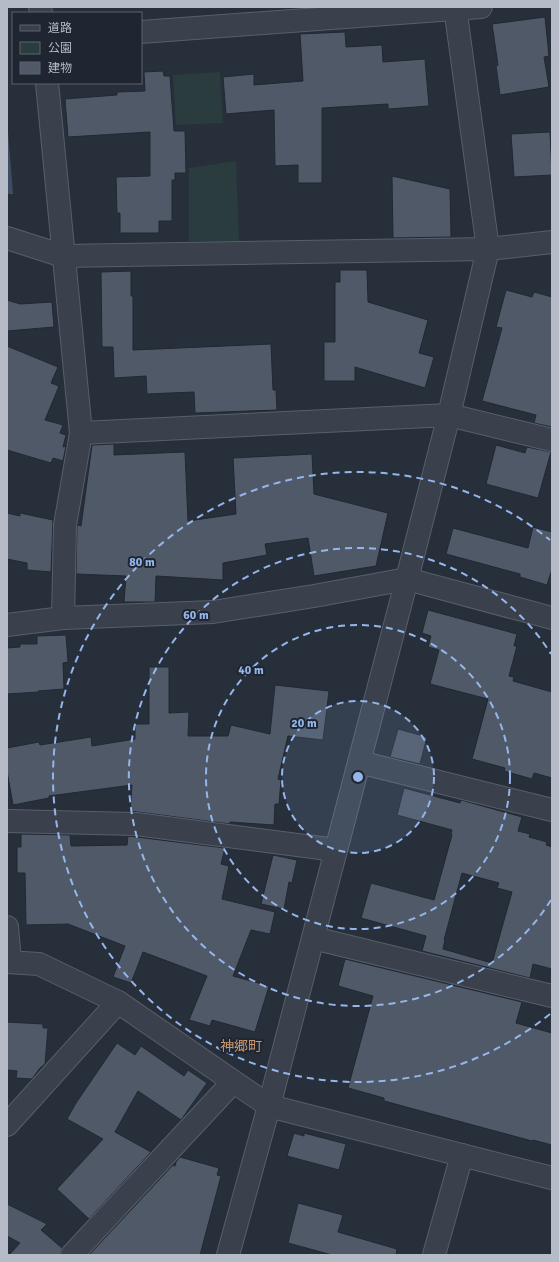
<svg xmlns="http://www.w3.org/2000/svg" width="559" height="1262" font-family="Signika,'Noto Sans JP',sans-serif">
<rect width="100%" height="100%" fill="#272f3b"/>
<!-- green -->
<g fill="#2a3c3d">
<polygon points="220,72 223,123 176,125 173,75"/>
<polygon points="236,161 239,241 189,241 189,168"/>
</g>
<!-- water -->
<polygon fill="#3e4d62" points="7,119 13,194 7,194"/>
<!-- building -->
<g fill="#505967" stroke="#212833" fill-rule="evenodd">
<polygon points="545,17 549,56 544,57 549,87 500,95 496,66 498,65 492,24"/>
<polygon points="345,32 346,47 382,45 383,62 425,59 429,106 388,109 388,104 322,108 322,183 298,183 298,165 275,166 274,110 226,114 223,77 254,74 254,85 303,81 300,34"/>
<polygon points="163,71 164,76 170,76 174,131 185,131 186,173 175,173 175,180 172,180 172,221 159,221 159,233 120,233 120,213 117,213 116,177 150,176 150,132 68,137 65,99 117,95 117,92 145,91 144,72"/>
<polygon points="550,132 552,175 514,177 511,134"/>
<polygon points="392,176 450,189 451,237 393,238"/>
<polygon points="340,270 367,270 368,302 428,320 419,353 434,357 425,388 355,367 355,381 324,381 324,342 335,342 335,282 340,282"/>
<polygon points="131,271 131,296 133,296 133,350 271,344 273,390 276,390 277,410 195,413 194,392 147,394 146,376 114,378 113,347 102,347 101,272"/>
<polygon points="506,290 532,297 534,292 552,297 552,427 534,423 536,415 482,401 502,328 496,327"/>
<polygon points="7,300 20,304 52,302 54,327 7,331"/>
<polygon points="7,346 58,367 51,383 59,386 45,420 63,425 60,433 66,435 63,447 66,446 63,461 53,458 51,463 7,450"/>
<polygon points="114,444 114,455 185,452 188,521 236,514 233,458 312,454 314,494 388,513 376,566 314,576 308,538 265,544 267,555 223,563 223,580 156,576 155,602 124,602 126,576 76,574 77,526 78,525 81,526 92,445"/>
<polygon points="496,445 525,453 527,447 551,452 538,498 486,484"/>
<polygon points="7,513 20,516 20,513 53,520 51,572 27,570 27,563 7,559"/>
<polygon points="533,527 552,532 552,569 547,585 520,577 520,574 446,554 453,528 528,548"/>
<polygon points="428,610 517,634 514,646 517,646 509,676 514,677 513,681 552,692 552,778 534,773 532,779 504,771 505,768 472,759 488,699 430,684 439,650 428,647 431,636 422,633"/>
<polygon points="66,635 68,662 63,663 64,689 38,691 39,692 7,694 7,648 20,647 20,644 37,644 37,636"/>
<polygon points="149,667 169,667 169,713 189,712 188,736 228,736 231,725 270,734 275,685 329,691 323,740 288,736 278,779 281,780 279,804 275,804 274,825 230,822 230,824 130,811 132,785 49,796 49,798 13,805 7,771 7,748 39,742 40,745 91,737 92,746 135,739 135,724 149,724"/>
<polygon points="398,729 427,737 420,764 390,757"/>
<path d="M404,788L460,803L461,800L522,817L518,831L530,834L529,837L547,842L546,845L552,847V969L533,964L530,978L422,951L426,936L361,918L371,883L434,900L452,835L451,834L452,830L397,815ZM462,873L499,883L497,888L512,892L492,963L443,949L445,940H444Z"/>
<polygon points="21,834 70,835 71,846 127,845 128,836 225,848 221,864 229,866 222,899 275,912 270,934 251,930 233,976 269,986 255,1032 212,1020 210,1026 189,1020 207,976 143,952 131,983 113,977 125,946 68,924 26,925 25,873 17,873 17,847 21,847"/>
<polygon points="273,855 297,860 292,883 289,882 284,909 261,904"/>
<polygon points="345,959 522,1002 516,1023 552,1033 552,1145 533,1140 532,1141 384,1101 384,1098 348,1088 373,996 338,986"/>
<polygon points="7,1022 43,1024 43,1028 48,1028 45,1064 40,1068 32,1079 16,1078 17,1071 7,1070"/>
<polygon points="117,1043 135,1055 141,1046 184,1076 188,1070 207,1083 181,1120 138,1091 115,1132 151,1152 89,1219 57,1189 103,1139 67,1119 76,1103"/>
<polygon points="294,1133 304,1136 304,1133 346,1144 339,1170 287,1156"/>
<polygon points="180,1157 219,1168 217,1175 221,1176 200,1255 89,1255 173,1165 175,1166 176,1162"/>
<polygon points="298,1203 343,1215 338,1232 397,1249 396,1255 332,1255 288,1243"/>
<polygon points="7,1204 47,1224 41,1230 62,1248 60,1255 9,1255 20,1243 7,1236"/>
</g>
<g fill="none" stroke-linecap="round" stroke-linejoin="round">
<!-- minor casing -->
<g stroke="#585f6a" stroke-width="24">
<g id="minor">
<polyline points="40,7 41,13"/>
<polyline points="141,32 481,7"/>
<polyline points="47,83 81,433 65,525 63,618"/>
<polyline points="7,238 63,256 488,249 552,242"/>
<polyline points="81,433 449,415 552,440"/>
<polyline points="7,625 63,618 213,612 314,596 407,579 552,618"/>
<polyline points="359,762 552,810"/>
<polyline points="7,821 136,824 336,850"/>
<polyline points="7,927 10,962"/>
<polyline points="313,938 552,996"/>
<polyline points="7,962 39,964 118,1002 269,1106 552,1178"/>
<polyline points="7,1125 118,1002"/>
<polyline points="72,1255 233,1082"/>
<polyline points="228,1255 269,1106 407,579 449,415 488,249 455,7"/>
<polyline points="434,1255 462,1155"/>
</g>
</g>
<!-- minor -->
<use href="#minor" stroke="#3a414c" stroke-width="22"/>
</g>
<!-- distance rings -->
<circle cx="358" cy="777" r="76" fill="#95b6ed" fill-opacity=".12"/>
<g fill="none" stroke="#95b6ed" stroke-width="2" stroke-dasharray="7 5">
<circle cx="358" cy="777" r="76"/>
<circle cx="358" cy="777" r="152"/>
<path d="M551 900A229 229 0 1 1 551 654"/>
<path d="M550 1014A305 305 0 1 1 550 540"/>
</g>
<g text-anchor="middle" stroke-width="4" stroke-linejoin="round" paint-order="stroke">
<!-- quarter labels -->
<g font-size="14" fill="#c9976f" stroke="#1f2631">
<text x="241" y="1051">神郷町</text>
</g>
</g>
<circle cx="358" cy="777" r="6" fill="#95b6ed" stroke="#1f2631" stroke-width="2"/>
<g font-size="12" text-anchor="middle" font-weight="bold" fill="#95b6ed" stroke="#1f2631" stroke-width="4" stroke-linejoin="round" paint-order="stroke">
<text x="142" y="566">80 m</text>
<text x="196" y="619">60 m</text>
<text x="251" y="674">40 m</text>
<text x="304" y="727">20 m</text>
</g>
<!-- border -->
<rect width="559" height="1262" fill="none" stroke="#b6bcc7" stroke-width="16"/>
<!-- legend -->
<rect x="12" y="12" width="130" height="72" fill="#1f2631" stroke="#5b626d"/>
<rect x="20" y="25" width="20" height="6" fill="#3a414c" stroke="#5b626d"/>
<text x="48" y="32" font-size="12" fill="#b6bcc7">道路</text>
<rect x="20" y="42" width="20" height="12" fill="#2a3c3d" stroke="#5b626d"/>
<text x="48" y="52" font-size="12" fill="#b6bcc7">公園</text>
<rect x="20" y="62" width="20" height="12" fill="#505967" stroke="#5b626d"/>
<text x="48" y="72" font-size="12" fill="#b6bcc7">建物</text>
</svg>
